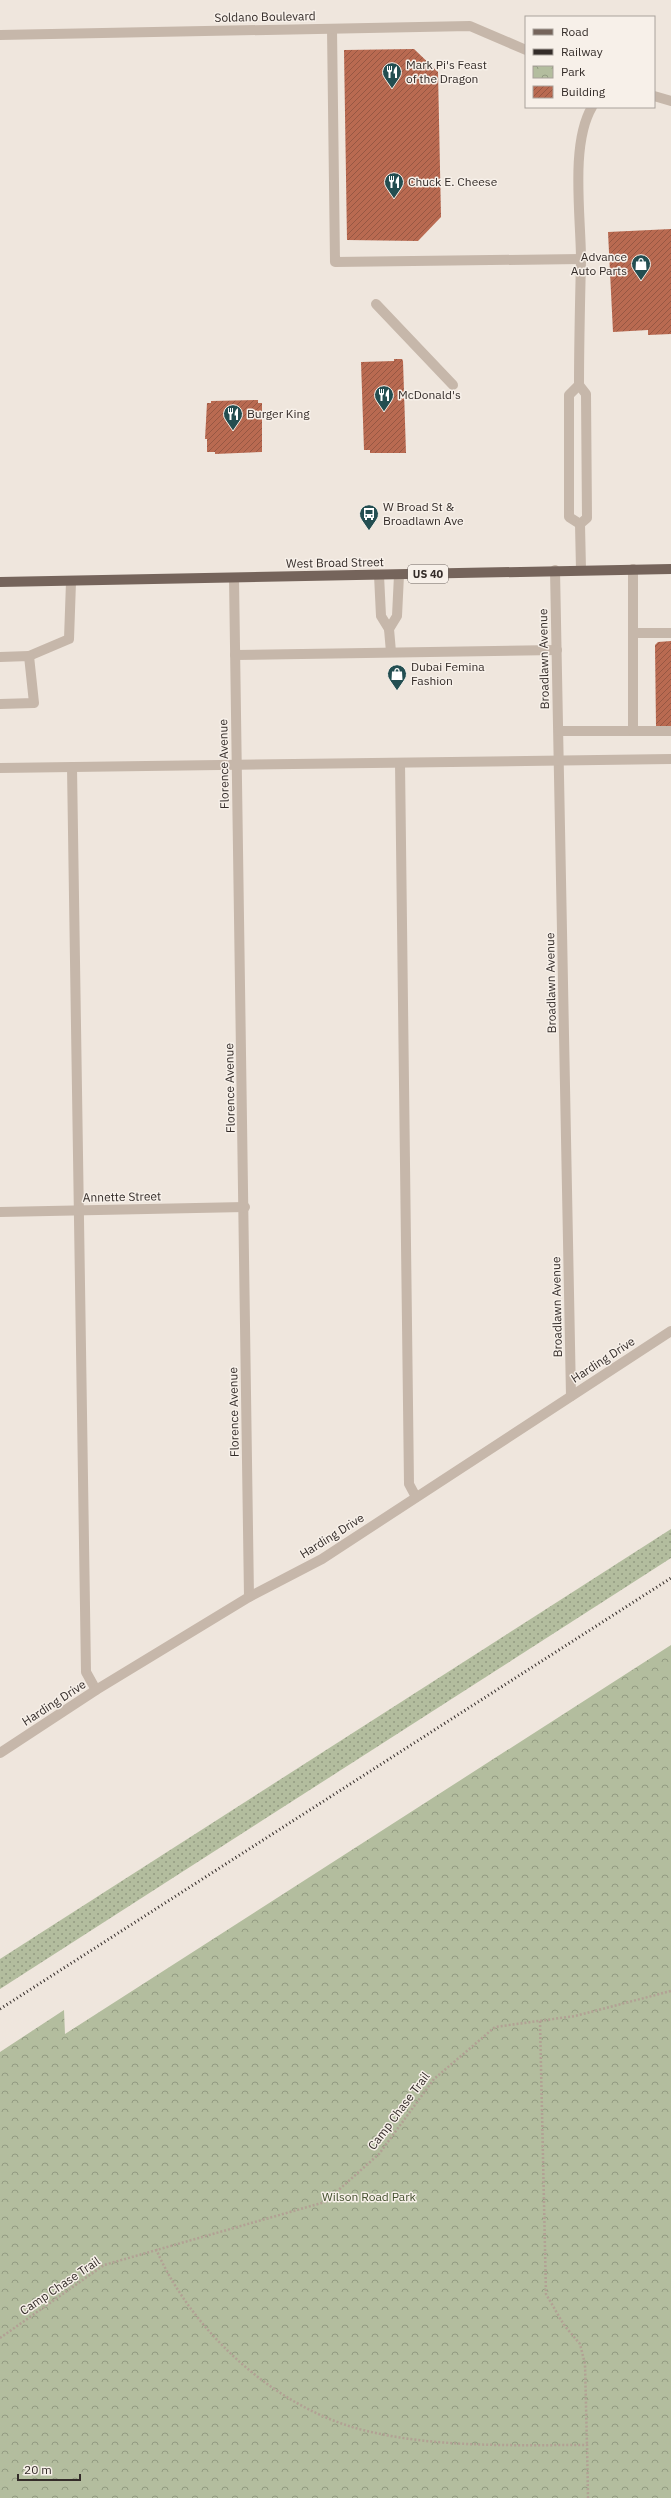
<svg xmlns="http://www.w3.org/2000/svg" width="671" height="2498" font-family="'IBM Plex Sans',sans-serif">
<defs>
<pattern id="grass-dots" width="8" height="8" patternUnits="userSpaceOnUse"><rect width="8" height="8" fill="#b3bd9e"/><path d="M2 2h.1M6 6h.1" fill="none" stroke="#929a81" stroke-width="1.8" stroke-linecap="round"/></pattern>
<pattern id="park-crowns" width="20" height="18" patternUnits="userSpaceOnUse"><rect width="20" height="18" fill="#b3bd9e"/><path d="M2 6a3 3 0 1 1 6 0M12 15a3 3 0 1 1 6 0" fill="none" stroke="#929a81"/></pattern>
<pattern id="building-hatch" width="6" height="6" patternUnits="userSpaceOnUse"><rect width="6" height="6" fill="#b96a51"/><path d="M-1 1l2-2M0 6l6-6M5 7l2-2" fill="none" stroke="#975743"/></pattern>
</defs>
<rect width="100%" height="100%" fill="#efe6dd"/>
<!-- grass -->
<polygon fill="url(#grass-dots)" points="671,1529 671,1558 0,1989 0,1959"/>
<!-- park -->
<polygon fill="url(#park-crowns)" points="671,1645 671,2498 0,2498 0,2052 64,2010 65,2034"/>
<!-- building -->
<g fill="url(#building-hatch)">
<polygon points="414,49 438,72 441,217 418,241 347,240 344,50"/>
<polygon points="671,229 671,334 648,335 648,330 613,332 608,232"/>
<polygon points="394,359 402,359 403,361 406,453 370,453 370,450 364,450 361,362 394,361"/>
<polygon points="258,400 258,403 262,403 262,452 215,454 215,452 207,452 207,439 205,439 207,403 211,403 211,401"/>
<polygon points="671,641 671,729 656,726 655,645 658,642"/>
</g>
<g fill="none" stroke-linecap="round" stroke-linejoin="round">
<!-- path -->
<g stroke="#b2a194" stroke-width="2.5" stroke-dasharray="2 2" stroke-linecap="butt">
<polyline points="540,2021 546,2294 564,2325 580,2344 585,2364 587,2446"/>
<path d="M156,2249C192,2332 277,2410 367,2431C438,2448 514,2445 587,2445L588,2498"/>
<polyline points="0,2338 104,2265 325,2202 379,2154 434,2079 495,2027 575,2016 671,1991"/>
</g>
<!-- minor -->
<g stroke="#c6b7aa" stroke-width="10">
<polyline points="332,29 335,262 581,259"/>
<polyline points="0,35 470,26 526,50"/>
<polyline points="654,96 671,101"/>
<polyline points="376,304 453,385"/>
<polyline points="579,385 569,395 569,517 580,524"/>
<path d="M580,524L587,518L586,394L579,385C579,343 580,302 581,260C581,217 570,144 592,107"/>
<polyline points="580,524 581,570"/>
<polyline points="555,570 571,1396"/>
<polyline points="379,575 381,616 389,629 391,652"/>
<polyline points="234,578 249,1597"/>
<polyline points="389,629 397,616 399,575"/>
<polyline points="633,633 671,633"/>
<polyline points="235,655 557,650"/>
<polyline points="29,656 69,639 71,582"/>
<polyline points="0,657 29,656 34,703 0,704"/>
<polyline points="559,731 633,731 633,569"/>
<polyline points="633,731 671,731"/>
<polyline points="400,763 409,1484 416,1497"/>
<polyline points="72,767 86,1672 96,1690"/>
<polyline points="0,768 671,759"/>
<polyline points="0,1212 245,1207"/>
<polyline points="0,1753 96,1690 249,1597 322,1559 671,1331"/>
</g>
<!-- major -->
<polyline stroke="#75645b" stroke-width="10" points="0,582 671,569"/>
<!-- rail -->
<polyline stroke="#342c29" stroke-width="3" stroke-dasharray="1 3" stroke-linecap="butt" points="0,2009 671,1578"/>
</g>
<!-- icons -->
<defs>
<g id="restaurant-pin" transform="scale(1)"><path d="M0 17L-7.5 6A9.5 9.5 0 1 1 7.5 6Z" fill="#234e51" stroke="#f7f0e9"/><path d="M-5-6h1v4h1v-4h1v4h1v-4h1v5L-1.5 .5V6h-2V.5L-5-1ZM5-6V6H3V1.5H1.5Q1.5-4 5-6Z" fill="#fff"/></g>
<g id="shop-pin" transform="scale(1)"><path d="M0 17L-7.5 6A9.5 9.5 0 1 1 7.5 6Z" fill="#234e51" stroke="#f7f0e9"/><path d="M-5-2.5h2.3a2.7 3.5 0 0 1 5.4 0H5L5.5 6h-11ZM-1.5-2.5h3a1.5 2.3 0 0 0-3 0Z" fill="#fff"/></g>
<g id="bus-pin" transform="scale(1)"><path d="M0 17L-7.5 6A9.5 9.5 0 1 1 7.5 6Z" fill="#234e51" stroke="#f7f0e9"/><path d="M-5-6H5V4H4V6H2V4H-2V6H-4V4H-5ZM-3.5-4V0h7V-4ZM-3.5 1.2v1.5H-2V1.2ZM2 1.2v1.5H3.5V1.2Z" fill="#fff"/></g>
</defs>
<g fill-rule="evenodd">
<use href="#restaurant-pin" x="392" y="72"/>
<use href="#restaurant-pin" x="394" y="182"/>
<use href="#shop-pin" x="641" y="264"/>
<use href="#restaurant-pin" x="384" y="395"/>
<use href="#restaurant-pin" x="233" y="414"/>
<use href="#bus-pin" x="369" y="514"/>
<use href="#shop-pin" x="397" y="674"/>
</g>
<g text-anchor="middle" stroke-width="3" stroke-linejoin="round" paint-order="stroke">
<!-- shield labels -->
<rect fill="#f7f0e9" stroke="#6e6763" stroke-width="1" x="408" y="565" width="40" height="18" rx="3"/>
<g font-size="11" font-weight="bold" fill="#342c29">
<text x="428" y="578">US 40</text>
</g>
<!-- street labels -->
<g font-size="12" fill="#342c29" stroke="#f7f0e9">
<text transform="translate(265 17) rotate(-1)" y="4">Soldano Boulevard</text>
<text transform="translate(335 563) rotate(-1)" y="4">West Broad Street</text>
<text transform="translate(544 659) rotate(-91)" y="4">Broadlawn Avenue</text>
<text transform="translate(224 764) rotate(-91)" y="4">Florence Avenue</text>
<text transform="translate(551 983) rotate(-91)" y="4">Broadlawn Avenue</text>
<text transform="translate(230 1088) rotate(-91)" y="4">Florence Avenue</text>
<text transform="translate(122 1197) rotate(-1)" y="4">Annette Street</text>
<text transform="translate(557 1307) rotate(-91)" y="4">Broadlawn Avenue</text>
<text transform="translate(603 1360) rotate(-33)" y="4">Harding Drive</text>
<text transform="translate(234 1412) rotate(-91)" y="4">Florence Avenue</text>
<text transform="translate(332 1536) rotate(-32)" y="4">Harding Drive</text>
<text transform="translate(54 1703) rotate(-33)" y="4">Harding Drive</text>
<text transform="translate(399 2111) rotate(-53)" y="4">Camp Chase Trail</text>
<text transform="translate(60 2286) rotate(-34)" y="4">Camp Chase Trail</text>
</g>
<!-- poi labels -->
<g font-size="12" fill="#342c29" stroke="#f7f0e9" text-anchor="start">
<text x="406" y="69">Mark Pi's Feast<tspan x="406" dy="14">of the Dragon</tspan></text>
<text x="408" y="186">Chuck E. Cheese</text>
<text x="627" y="261" text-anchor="end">Advance<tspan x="627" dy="14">Auto Parts</tspan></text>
<text x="398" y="399">McDonald's</text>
<text x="247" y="418">Burger King</text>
<text x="383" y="511">W Broad St &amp;<tspan x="383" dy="14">Broadlawn Ave</tspan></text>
<text x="411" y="671">Dubai Femina<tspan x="411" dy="14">Fashion</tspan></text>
</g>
<!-- park labels -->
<g font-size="12" fill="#44502f" stroke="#f7f0e9">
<text x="369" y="2201">Wilson Road Park</text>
</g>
</g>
<!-- legend -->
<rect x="525" y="16" width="130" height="92" fill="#f7f0e9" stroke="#a9a29c"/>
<rect x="533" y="29" width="20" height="6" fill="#75645b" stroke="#a9a29c"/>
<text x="561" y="36" font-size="12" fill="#342c29">Road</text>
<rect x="533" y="49" width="20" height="6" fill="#342c29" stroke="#a9a29c"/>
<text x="561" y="56" font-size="12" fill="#342c29">Railway</text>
<rect x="533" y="66" width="20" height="12" fill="url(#park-crowns)" stroke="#a9a29c"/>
<text x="561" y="76" font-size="12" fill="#342c29">Park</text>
<rect x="533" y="86" width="20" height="12" fill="url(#building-hatch)" stroke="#a9a29c"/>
<text x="561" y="96" font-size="12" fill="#342c29">Building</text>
<!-- scale -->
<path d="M18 2474v6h62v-6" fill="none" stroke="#342c29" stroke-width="2"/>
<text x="24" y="2474" font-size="12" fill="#342c29" stroke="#f7f0e9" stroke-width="3" paint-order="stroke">20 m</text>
</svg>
